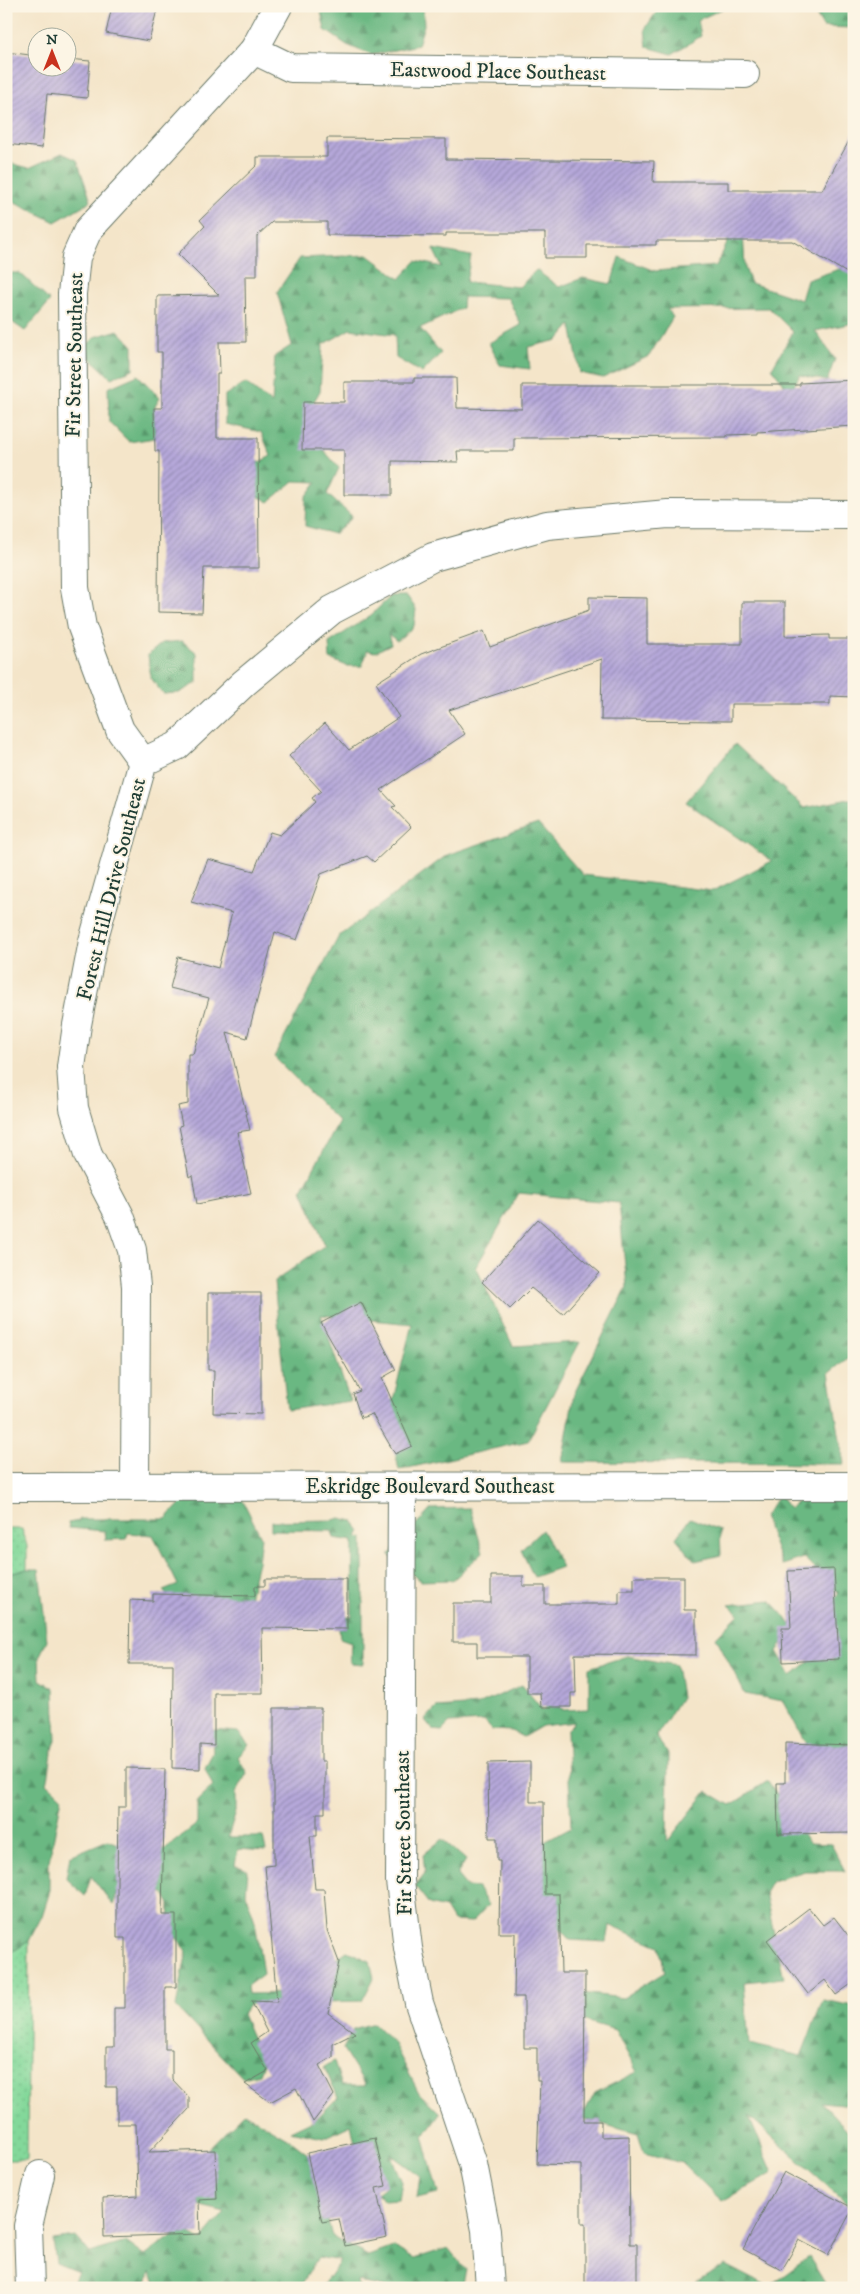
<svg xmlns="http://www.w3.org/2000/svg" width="860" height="2294" font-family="'IM FELL DW Pica',serif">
<defs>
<pattern id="grass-dots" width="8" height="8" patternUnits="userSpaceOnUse" patternTransform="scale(1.25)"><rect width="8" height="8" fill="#83d89a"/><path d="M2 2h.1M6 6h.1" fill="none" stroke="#71ba85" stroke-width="1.8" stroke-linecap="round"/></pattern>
<pattern id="forest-firs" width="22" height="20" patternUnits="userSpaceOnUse" patternTransform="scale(1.25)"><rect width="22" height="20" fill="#6ab882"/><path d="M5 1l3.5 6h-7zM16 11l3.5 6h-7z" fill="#57976b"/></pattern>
<pattern id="building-hatch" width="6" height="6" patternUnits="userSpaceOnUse" patternTransform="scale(1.25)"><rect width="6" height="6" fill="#b6a8da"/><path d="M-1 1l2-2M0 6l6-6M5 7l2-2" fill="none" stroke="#938ab2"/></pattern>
</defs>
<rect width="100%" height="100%" fill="#fcf5e5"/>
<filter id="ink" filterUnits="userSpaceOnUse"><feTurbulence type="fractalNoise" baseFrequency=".02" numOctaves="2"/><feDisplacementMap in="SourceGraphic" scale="10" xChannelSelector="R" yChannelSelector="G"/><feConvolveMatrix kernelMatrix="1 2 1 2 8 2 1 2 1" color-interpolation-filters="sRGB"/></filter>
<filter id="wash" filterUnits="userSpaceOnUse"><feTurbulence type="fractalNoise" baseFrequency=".0096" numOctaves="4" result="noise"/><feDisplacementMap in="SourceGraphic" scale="20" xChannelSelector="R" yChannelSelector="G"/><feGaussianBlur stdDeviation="1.12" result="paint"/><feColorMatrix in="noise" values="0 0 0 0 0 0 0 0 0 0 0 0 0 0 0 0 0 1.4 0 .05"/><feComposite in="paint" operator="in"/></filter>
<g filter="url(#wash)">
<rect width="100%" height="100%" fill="#f4e5c9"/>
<!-- grass -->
<g fill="url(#grass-dots)" stroke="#518a67">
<polygon points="6,1529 22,1529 27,1546 27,1569 6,1575"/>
<polygon points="29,1941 27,2160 6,2160 6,1956"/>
</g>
<!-- forest -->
<g fill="url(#forest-firs)" stroke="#447a5b">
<polygon points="323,6 423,6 424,25 418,45 371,55 347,45 325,30 321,12"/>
<polygon points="654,6 722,6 722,9 698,20 701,36 672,54 647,47 645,29 659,8"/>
<polygon points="811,6 854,6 854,28 823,27"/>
<polygon points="62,153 77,160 91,201 55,222 11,200 6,201 6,162 29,168"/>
<polygon points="742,213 745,268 751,283 801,300 807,280 854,264 854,323 815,331 835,359 827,381 800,375 790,392 772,368 793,332 769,308 667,309 673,317 649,356 603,378 580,373 571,325 558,340 528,347 530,369 500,365 489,343 521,325 508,298 463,297 462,308 420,328 441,353 422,373 396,358 395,335 350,329 323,345 320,391 310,408 310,434 339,468 327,494 353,517 334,534 305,526 306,497 317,482 294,481 269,502 250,492 247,469 271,456 261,432 225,424 225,395 246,383 272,404 275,356 292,345 277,292 300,258 368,255 400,279 416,261 442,267 433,249 471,256 466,282 519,287 536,270 559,287 583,278 611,284 619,257 655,271 716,266"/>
<polygon points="6,273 20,273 50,301 25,331 6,318"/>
<polygon points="118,330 133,346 133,369 111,378 82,350 95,337"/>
<polygon points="138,375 160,398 154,408 155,438 129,442 109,422 108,388"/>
<polygon points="391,596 407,596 416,609 414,626 397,641 388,634 391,644 375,652 366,650 367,653 362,666 347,666 330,659 329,643 371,615"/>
<polygon points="182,641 197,653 197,683 179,693 163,694 151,678 148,655 162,643"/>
<polygon points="735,744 804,808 854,798 854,1353 829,1373 844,1464 562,1462 574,1394 627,1287 619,1203 519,1193 476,1267 513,1346 580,1342 528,1441 399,1470 388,1420 412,1324 321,1315 350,1401 287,1410 274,1282 325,1245 302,1190 339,1122 274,1057 339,936 447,855 538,824 583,875 713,891 772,861 686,802"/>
<polygon points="832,1479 854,1493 854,1759 819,1753 806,1744 783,1701 745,1694 716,1637 739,1614 729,1605 770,1600 785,1616 794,1630 777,1651 791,1676 818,1654 835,1662 808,1631 839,1593 804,1558 782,1565 764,1517 779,1495 789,1508"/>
<polygon points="189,1494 240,1495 261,1537 258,1562 249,1598 198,1624 163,1591 178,1585 153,1535 128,1533 126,1539 106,1540 105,1531 69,1528 68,1523 79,1521 80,1519 166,1519"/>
<polygon points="470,1508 483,1552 453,1580 420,1581 389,1555 431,1509"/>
<polygon points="340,1518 353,1521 360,1531 357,1537 363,1538 363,1664 350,1663 351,1642 340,1638 339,1629 347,1629 347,1617 352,1617 353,1541 334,1538 332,1531 271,1530 271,1521 333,1520"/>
<polygon points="690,1518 720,1530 721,1555 695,1561 676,1538"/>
<polygon points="542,1530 562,1567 534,1577 521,1550"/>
<path d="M27,1569H39L47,1641L39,1657L40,1680L54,1688L56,1741C50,1753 51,1769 47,1783L62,1797L49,1861V1894L42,1916L29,1941L6,1956V1575Z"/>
<polygon points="627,1656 676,1665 681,1697 656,1737 668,1754 667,1842 707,1791 731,1805 768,1781 809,1843 831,1844 845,1871 805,1871 772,1881 765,1893 784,1978 744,1982 749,2044 801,2056 823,2000 854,2006 854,2105 821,2102 854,2137 854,2210 749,2116 773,2173 722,2201 682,2163 644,2153 638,2134 581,2118 595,2093 637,2072 615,2030 550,2010 556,1990 623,1998 665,1972 659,1946 610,1925 607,1942 570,1940 516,1879 529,1850 571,1828 567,1730 575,1722 542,1726 523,1737 511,1731 492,1730 484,1721 450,1723 442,1731 433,1730 425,1720 436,1708 478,1705 522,1685 543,1710 554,1703 563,1710 589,1709 589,1668"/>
<polygon points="211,1730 238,1732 249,1745 238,1757 247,1773 236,1793 236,1811 228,1837 263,1837 266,1851 238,1849 235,1865 248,1870 246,1894 255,1921 263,1974 247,1986 248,1994 331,1992 334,1960 347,1951 370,1961 374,1978 362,2001 250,2004 242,2014 263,2063 259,2074 243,2078 176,2007 187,1951 169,1928 170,1904 150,1872 121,1881 113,1905 91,1876 85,1896 66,1878 70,1856 108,1840 152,1859 197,1824 197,1801 213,1786 205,1768 213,1752"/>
<polygon points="442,1839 466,1860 457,1875 467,1887 478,1888 488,1905 472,1922 453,1921 445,1908 429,1904 415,1886 425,1873 423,1855"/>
<polygon points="374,2023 394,2044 419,2093 440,2113 423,2136 438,2193 417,2198 420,2176 390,2154 402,2182 399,2200 385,2201 377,2193 386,2186 355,2143 351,2125 323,2138 290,2131 317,2118 338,2097 324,2067 334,2061 342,2086 366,2086 343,2049 353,2029"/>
<polygon points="244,2113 287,2138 322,2165 322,2196 332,2237 368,2256 394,2247 414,2259 448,2248 466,2270 462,2288 389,2288 358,2282 359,2288 321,2288 340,2261 318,2257 302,2284 283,2288 158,2288 150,2272 146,2288 74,2288 72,2285 78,2272 56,2263 53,2240 76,2237 90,2253 126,2242 145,2256 180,2230 202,2240 225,2212 189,2203 201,2157"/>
<polygon points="809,2257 828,2288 695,2288 697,2282 725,2265 768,2287"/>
</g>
<g id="blocks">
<!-- building -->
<g fill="url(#building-hatch)">
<polygon points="112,6 158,6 149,41 106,33"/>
<polygon points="6,52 38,56 38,68 68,68 68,59 90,61 87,98 47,94 42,148 6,144"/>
<polygon points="854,132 854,277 792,241 656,241 656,245 587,245 587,258 545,258 545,233 446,233 446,236 327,235 327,222 272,222 257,236 257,276 245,276 246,342 219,342 220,374 217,374 217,438 258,438 259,568 204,568 202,613 158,612 159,451 155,451 154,408 162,408 162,352 157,352 157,296 219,295 178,254 205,226 200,220 257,165 257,157 327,157 327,138 446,139 446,159 654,161 653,182 728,182 728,190 822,190"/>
<polygon points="414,378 456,378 457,408 522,409 522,385 800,385 800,383 854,380 854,426 757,432 757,434 727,435 727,437 514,438 514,451 457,451 458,462 392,461 392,495 344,495 344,450 302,450 303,402 344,402 344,382 414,382"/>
<polygon points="589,597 647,598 647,644 742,644 742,602 785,602 785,636 829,635 829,639 854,639 854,697 830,696 830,704 731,704 731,721 601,720 602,659 449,710 465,734 381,790 396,806 392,807 411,827 374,862 367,856 321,874 297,940 275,932 247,1038 227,1032 250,1130 237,1132 251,1193 197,1204 192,1175 189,1177 179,1126 182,1125 178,1106 188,1104 188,1054 193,1054 209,998 170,988 178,957 218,968 232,913 191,902 208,859 254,871 270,832 280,835 315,802 312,798 321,791 289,756 325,723 349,750 399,717 376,683 421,654 484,631 490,647 589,610"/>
<polygon points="538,1219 600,1273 563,1314 531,1288 510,1309 482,1282"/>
<polygon points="208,1293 261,1293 261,1414 213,1413 214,1370 208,1370"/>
<polygon points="361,1302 396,1370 382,1378 412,1446 395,1454 372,1414 361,1418 353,1394 360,1391 321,1323"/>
<polygon points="834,1569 839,1659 783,1662 782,1628 791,1628 788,1571"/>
<polygon points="491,1576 523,1576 523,1586 545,1586 545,1604 619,1604 619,1590 634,1590 634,1577 684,1577 684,1610 696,1610 696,1655 575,1654 576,1693 571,1693 571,1707 541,1707 540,1693 527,1693 527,1657 477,1657 477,1642 453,1642 453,1603 491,1603"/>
<polygon points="265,1579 347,1579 347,1629 262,1628 263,1693 214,1693 214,1745 200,1744 200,1769 172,1768 173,1664 129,1664 130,1600 153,1601 153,1594 255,1596 255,1586 265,1586"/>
<polygon points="274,1708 321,1708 321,1761 325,1761 325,1813 317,1813 317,1836 310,1836 315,1889 324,1889 327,1930 339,1962 328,2013 355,2033 333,2044 333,2057 319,2065 334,2095 313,2122 296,2088 270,2102 245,2084 268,2071 251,2043 267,2032 251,2001 277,2002 265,1866 274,1865"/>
<polygon points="785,1743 854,1745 853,1833 778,1834 777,1783 785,1783"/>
<polygon points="530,1762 530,1802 544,1802 545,1894 559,1894 561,1973 585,1973 584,2121 601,2121 601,2137 629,2136 630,2244 637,2244 637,2286 626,2288 585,2288 585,2224 581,2224 581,2165 537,2164 540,2081 537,2081 537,2048 524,2048 524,1997 514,1997 515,1933 499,1933 500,1861 497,1861 497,1838 489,1838 488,1763"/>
<polygon points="126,1768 165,1769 162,1915 176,1915 176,1987 165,1987 165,2049 172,2049 172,2079 189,2097 189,2109 149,2152 215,2150 217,2199 199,2200 200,2234 104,2237 103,2198 138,2196 136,2124 117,2124 117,2087 106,2087 106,2047 114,2047 114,2008 125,2008 125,1938 117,1938 117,1881 118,1807 126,1807"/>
<polygon points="809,1908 823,1925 834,1917 854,1943 854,1982 836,1995 825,1980 808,1994 767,1940"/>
<polygon points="375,2138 386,2186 376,2188 387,2237 345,2246 339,2219 322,2222 307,2153"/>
<polygon points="784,2172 853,2208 828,2255 799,2240 782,2270 743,2249"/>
</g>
</g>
</g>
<g filter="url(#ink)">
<use href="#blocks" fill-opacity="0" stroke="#6a7868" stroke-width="1"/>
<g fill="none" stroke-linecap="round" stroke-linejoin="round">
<!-- minor casing -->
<g stroke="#6a7868" stroke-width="30">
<g id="minor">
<polyline points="254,50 291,68 745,74"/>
<polyline points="143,762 120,730 82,627 75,588 72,294 76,257 88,230 254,50 278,6"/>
<polyline points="135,1486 136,1286 132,1250 120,1216 88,1155 74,1108 71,1067 77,1025 93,941 143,762 177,746 244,683 332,610 433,557 547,525 668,514 854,515"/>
<polyline points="402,1487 400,1881 408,1948 419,2003 473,2164 486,2230 490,2288"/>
<polyline points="30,2288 28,2226 40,2175"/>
</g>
</g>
<!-- tertiary casing -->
<g stroke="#6a7868" stroke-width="30">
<polyline id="tertiary" points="6,1487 854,1486"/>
</g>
<!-- minor -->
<use href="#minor" stroke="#fff" stroke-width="28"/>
<!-- tertiary -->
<use href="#tertiary" stroke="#fff" stroke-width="28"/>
</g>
</g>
<g text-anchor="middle" stroke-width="4" stroke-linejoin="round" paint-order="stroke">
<!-- street labels -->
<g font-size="21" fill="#1f3d34" stroke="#fcf5e5">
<text transform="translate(498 71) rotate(1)" y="7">Eastwood Place Southeast</text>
<text transform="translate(74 355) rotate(-89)" y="7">Fir Street Southeast</text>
<text transform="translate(111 889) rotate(-76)" y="7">Forest Hill Drive Southeast</text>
<text x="430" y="1493">Eskridge Boulevard Southeast</text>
<text transform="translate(403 1833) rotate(-91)" y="7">Fir Street Southeast</text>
</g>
</g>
<!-- margin -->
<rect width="860" height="2294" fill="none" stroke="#fcf5e5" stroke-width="25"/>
<!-- north arrow -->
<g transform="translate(52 52)"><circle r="24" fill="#fcf5e5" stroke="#a4ab9e"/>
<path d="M0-4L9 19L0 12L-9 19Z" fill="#c8321e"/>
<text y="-8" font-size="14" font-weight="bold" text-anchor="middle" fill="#1f3d34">N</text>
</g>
</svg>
